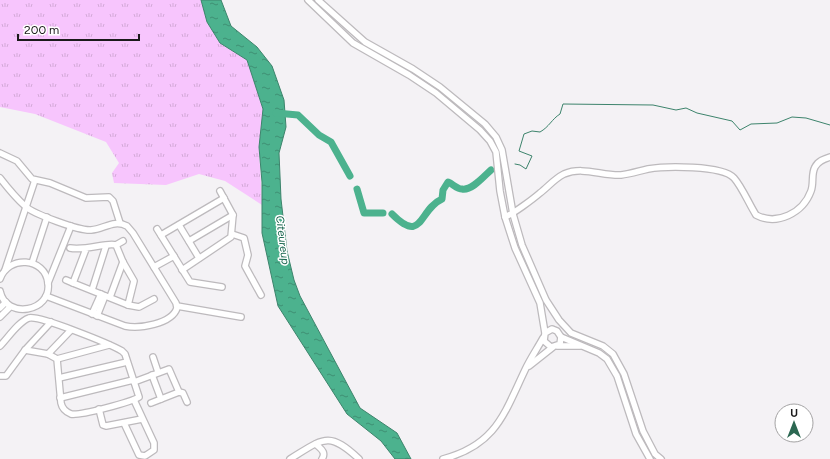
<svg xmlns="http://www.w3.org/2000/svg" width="830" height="459" font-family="Figtree,sans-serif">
<defs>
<pattern id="grass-tufts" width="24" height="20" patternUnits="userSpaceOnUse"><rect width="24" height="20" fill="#f7c5fd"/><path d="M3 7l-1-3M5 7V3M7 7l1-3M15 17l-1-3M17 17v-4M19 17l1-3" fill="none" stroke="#d3a9d8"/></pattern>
<pattern id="water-ripples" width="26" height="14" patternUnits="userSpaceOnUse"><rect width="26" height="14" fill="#4cb28e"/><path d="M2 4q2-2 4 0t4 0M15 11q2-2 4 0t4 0" fill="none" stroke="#3e9073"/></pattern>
</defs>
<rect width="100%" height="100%" fill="#f4f2f5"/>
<!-- grass -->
<polygon fill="url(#grass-tufts)" points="0,0 201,0 207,22 220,43 247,60 263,109 259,147 262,205 225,181 199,174 166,185 114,183 112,173 119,163 106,142 35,114 0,107"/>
<!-- water -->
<polygon fill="url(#water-ripples)" stroke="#3d846c" points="201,0 221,0 231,26 257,47 272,66 284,100 286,127 279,153 281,199 287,251 294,280 300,296 360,408 397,433 411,459 395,459 381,441 347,414 278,306 262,233 262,182 259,147 263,109 247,60 220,43 207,22"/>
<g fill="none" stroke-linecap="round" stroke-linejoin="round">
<!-- stream -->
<path stroke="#3d846c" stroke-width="1" d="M515,164L520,165L526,169L532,156L519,151L524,134L532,131L540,132C549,127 552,119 560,114L563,104L653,105L676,110L686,108L697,113L732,121L740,130L751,124L777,123L792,117L806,118L830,125"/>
<!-- river -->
<g stroke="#4cb28e" stroke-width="7">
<polyline points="276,113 298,115 319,135 331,142 350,176"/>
<polyline points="357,189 364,213 383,213"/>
<path d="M392,214C423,245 418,210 442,199L443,190L448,182C453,184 457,189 462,189C472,191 484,176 491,170"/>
</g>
<!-- minor casing -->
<g stroke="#bdbabd" stroke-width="8">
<g id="minor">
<polyline points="308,0 353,43 409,75 436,93 480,130 490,141 496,152 500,191 505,217 515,248 540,303 545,333 544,341 551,347 560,344 561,337 557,331 552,329 545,333"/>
<polyline points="318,0 365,42 413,69 440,87 485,124 496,137 502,150 513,214 522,245 546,300 559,320 571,333 603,346 613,354 624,374 643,431 655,454 661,459"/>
<polyline points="0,153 17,161 32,179 50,183 86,198 109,197 113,201 120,223"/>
<path d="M0,178C7,187 16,198 25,206C33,214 80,231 91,230C104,229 114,219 127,226L133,233L176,303L177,308C172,324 139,329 125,326L46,296"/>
<path d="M505,217C513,214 533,199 540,193C548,187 554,179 564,174C583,166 602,176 621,175C630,174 639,171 648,169C665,166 722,165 734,178C742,187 749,204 756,215C777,226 803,213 811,191C814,183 811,174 815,167C818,161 824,159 830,157"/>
<polyline points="179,225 199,258"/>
<polyline points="157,229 190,282 222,287"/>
<polyline points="232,234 244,238 248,255 245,266 261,295"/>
<polyline points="161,235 224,198"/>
<polyline points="189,241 233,215"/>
<polyline points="116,245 123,241"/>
<path d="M70,248C86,251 107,242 116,245L123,262L134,281L128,305L73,283L86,249"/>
<polyline points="32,263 47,217"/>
<polyline points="154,267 174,256"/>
<polyline points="5,270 35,180"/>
<polyline points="182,270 231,237 233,215 220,191"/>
<path d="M0,279C8,255 45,257 48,283C52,312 6,320 0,291"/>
<polyline points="66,280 73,283"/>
<polyline points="48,283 71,226"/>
<polyline points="92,290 106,246"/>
<polyline points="110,297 123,262"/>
<polyline points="128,305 139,307 154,299"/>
<polyline points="177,306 241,317"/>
<polyline points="0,308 6,302"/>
<polyline points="92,314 101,294"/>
<polyline points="97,316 105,296"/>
<polyline points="0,317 10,307"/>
<polyline points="561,337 599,353 607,359 617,376 636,434 650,459"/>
<path d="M0,346C8,338 18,322 29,318C39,315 110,344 122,351L125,354L139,397C132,402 79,416 71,414C66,412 62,408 61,403L57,359L48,354L25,350"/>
<polyline points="557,346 580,346"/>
<polyline points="48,354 71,330"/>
<polyline points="153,357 158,372"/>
<polyline points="57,359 109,345"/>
<polyline points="529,366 553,347"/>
<polyline points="152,375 161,399"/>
<polyline points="0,376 6,376 25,350 51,322"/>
<polyline points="59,378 127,362"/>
<polyline points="134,382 169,369 179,392 183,393 187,402"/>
<polyline points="60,398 133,380"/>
<polyline points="151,403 179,392"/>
<polyline points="99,409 103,425 106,426 142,419"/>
<polyline points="124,423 139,455 145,456 154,450 154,443 134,400"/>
<path d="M316,444C319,448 327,451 322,459"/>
<path d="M290,459C323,439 328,430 359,459"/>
<path d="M443,459C496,445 504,414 525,370C530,359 537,349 543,338"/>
</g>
</g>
<!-- minor -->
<use href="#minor" stroke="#fff" stroke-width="5.5"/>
</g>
<g text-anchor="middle" stroke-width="3" stroke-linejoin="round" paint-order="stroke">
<!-- water labels -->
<g font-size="11" font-style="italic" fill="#14634b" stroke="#fff">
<text transform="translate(283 240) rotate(83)" y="4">Citeureup</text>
</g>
</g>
<!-- north arrow -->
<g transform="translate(794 423)"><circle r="19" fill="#ffffff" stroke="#a4a3a4"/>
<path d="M0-3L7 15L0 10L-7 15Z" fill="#2b6751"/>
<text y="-6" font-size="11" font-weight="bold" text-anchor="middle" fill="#1b1a1b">U</text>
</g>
<!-- scale -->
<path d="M18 34v6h121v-6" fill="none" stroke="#1b1a1b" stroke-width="2"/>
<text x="24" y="34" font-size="12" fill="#1b1a1b" stroke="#ffffff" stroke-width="3" paint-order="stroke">200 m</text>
</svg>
